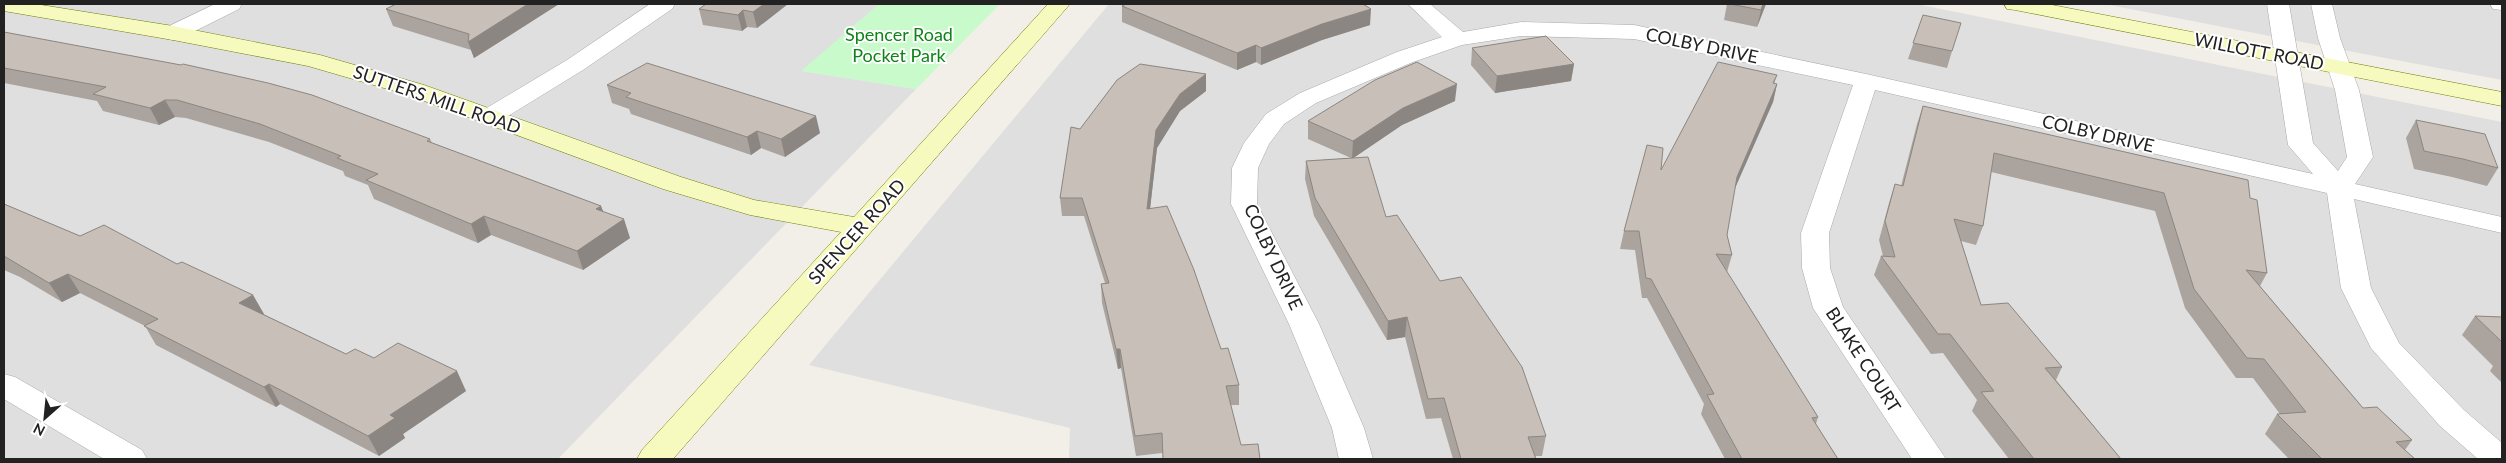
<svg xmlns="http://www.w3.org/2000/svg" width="2506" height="463" font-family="Lato,sans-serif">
<rect width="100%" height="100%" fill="#f2efe9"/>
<!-- residential -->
<g fill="#e0dfdf">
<polygon points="4,4 879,4 802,71 916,89 558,459 4,459"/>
<polygon points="1109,4 1916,4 2502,122 2502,459 1069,459 1070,428 809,365"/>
<polygon points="2104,4 2502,4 2502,80 2364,54"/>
</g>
<!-- park -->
<polygon fill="#c8facc" points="879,4 1000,4 916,89 801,71"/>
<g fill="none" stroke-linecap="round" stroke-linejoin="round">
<!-- street casing -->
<g stroke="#a9a9a9" stroke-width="1">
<g id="street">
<polygon points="215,4 242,4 239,9 181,38 173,40 165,38 162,33 165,28"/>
<polygon points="650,4 675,4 672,9 583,70 498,122 489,124 480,122 477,117 480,112 567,60"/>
<polygon points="1408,4 1430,4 1463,32 1521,22 1634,25 1866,74 2313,174 2288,145 2267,4 2289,4 2313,143 2338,171 2347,157 2335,90 2318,38 2311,4 2332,4 2340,38 2359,90 2373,157 2355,184 2502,217 2502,233 2354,199 2371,288 2399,343 2464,410 2502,443 2502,459 2478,459 2440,426 2371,348 2341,288 2327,193 1875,90 1829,233 1830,268 1843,307 1946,459 1912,459 1813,308 1802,268 1801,233 1853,85 1634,39 1521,36 1462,45 1413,62 1316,103 1284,124 1269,144 1258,168 1257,204 1319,324 1364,428 1373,459 1339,459 1332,428 1289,324 1231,204 1232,168 1244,143 1266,114 1300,93 1397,52 1442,37"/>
<polygon points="2490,4 2502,4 2502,10 2493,9"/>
<polygon points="4,374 15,377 142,450 147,459 104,459 4,399"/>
</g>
</g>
<!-- secondary casing -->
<g stroke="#707d05" stroke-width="1">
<g id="secondary">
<polygon points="4,4 35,4 173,26 320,55 424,85 681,177 754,200 854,217 1048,4 1070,4 673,459 637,459 642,450 841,232 750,215 663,189 408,95 308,66 173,40 4,11"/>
<polygon points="2004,4 2047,4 2502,92 2502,106 2015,10 2007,9"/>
</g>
</g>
<!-- street -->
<use href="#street" fill="#fff" fill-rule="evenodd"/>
<!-- secondary -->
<use href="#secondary" fill="#f7fabf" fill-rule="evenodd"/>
</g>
<!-- wall -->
<g fill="#aba49e">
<polygon points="396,4 559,4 474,58 471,50 393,26 386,9"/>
<polygon points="706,4 788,4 757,28 747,27 742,31 703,25 699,9"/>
<polygon points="1727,4 1766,4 1757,27 1724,20"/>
<polygon points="1122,6 1370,25 1322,40 1261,65 1256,62 1237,70 1122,22"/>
<polygon points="1923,15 1952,51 1947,68 1908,59"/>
<polygon points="4,32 430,139 432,143 601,206 603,212 630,238 583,270 491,235 478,243 374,199 368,185 345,176 343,171 269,142 186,118 175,117 159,125 103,111 97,101 4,83"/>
<polygon points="1472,48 1574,64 1571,81 1495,93 1471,65"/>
<polygon points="1777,75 1774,84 1777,84 1773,102 1734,190 1727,235 1732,255 1727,272 1818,417 1816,424 1838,459 1725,459 1701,414 1704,404 1647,298 1642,298 1635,250 1620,249 1624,231"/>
<polygon points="607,85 820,133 785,157 761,148 751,155 631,114 629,109 612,103"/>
<polygon points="1206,91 1180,111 1157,148 1150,208 1239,385 1239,405 1231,405 1162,453 1136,456 1121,368 1118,369 1102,303 1101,284 1105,283 1084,216 1062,216 1060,198 1080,129"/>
<polygon points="1455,101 1402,125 1353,158 1386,217 1440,281 1546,436 1542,456 1535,456 1536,459 1453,459 1441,418 1426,419 1405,337 1387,340 1314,216 1305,179 1306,161 1351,158 1308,139 1308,121"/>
<polygon points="1923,106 2250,198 2267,273 2260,286 2363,408 2412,440 2405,450 2415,459 2289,459 2265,434 2277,414 2280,414 2253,378 2236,378 2185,308 2155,211 1991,172 1983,226 1976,245 1961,241 1981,305 2062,367 2056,380 2121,459 2009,459 1972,411 1977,400 1943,353 1931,354 1874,275 1881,256 1883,256 1879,240 1889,203 1895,184 1901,186 1917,124"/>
<polygon points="2416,120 2498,168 2487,186 2452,177 2414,169 2406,138"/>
<polygon points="4,204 80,236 177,264 253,295 263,314 346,354 374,358 466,391 403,434 405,438 379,456 280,404 276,407 156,345 145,326 80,293 62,302 20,277 4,270"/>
<polygon points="2475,316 2502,317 2502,383 2490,371 2493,366 2462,335"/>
</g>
<!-- shaded-wall -->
<g fill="#8b8681">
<polygon points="528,4 559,4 474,58 468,42"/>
<polygon points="764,4 788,4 757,28 753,12"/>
<polygon points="1763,4 1766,4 1757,27 1761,10"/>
<polygon points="1371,9 1370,25 1322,40 1261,65 1261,48 1322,24"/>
<polygon points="743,10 747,27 742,31 738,15"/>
<polygon points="1256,45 1256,62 1237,70 1237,53"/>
<polygon points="1574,64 1571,81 1495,93 1497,76"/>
<polygon points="1206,74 1206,91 1180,111 1157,148 1148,227 1147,209 1156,130 1180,94"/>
<polygon points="1457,84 1455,101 1402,125 1352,159 1353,141 1403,108"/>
<polygon points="1777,84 1773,102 1732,195 1737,177"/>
<polygon points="165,100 175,117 159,125 150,108"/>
<polygon points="816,116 820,133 785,157 781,139"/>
<polygon points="757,131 761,148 751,155 747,137"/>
<polygon points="601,206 608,224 596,209"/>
<polygon points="484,216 491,235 478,243 471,224"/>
<polygon points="624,219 630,238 583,270 577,251"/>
<polygon points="68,274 80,293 62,302 49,283"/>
<polygon points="253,295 264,314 250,322 239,303"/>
<polygon points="1407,317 1405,337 1387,340 1388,321"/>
<polygon points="1116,349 1120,349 1121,368 1118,369"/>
<polygon points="457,371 466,391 403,434 405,438 379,456 368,436 390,415"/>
<polygon points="269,384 280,404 276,407 264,387"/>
</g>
<!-- building -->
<g fill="#c7bfb8" stroke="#8b8681">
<polygon points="396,4 528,4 468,42 469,34 386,9"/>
<polygon points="706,4 764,4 753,12 743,10 738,15 699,9"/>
<polygon points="1126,4 1363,4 1371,9 1322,24 1261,48 1256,45 1237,53 1122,6"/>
<polygon points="1730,4 1763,4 1761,10"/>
<polygon points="1923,15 1961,23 1952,51 1913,43"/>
<polygon points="4,32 181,65 183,64 268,83 312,95 430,139 427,141 601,206 596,209 624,219 577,251 484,216 471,224 366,180 378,174 337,158 341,156 260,124 177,100 165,100 150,108 93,94 106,87 4,68"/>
<polygon points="1546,36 1574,64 1497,76 1472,48"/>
<polygon points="1417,62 1457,84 1403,108 1353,141 1308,121 1375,80"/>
<polygon points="1718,62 1777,75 1773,83 1777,84 1737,177 1727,235 1732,255 1716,254 1818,417 1812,418 1838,459 1742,459 1707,395 1714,394 1651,279 1646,278 1639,231 1624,231 1647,145 1663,148 1661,170"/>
<polygon points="647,63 816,116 781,139 757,131 747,137 626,97 631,93 607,85"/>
<polygon points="1140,64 1206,74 1180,94 1156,130 1147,209 1167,206 1194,270 1221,349 1228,348 1239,385 1226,386 1241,445 1258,444 1260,459 1163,459 1162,433 1135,436 1120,349 1116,349 1101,284 1109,283 1082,198 1060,198 1071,127 1080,129 1117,80"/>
<polygon points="1923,106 2248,180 2250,198 2257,200 2267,273 2246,270 2363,408 2377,407 2412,440 2396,442 2415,459 2322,459 2277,414 2306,412 2264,359 2247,358 2194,289 2164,193 1994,153 1983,226 1954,219 1981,305 2008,303 2062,367 2045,368 2121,459 2034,459 1981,392 1994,391 1950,334 1938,334 1881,256 1895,257 1885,221 1895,184 1903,186"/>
<polygon points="2416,120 2485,134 2498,168 2463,159 2424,151"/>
<polygon points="1368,157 1386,217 1397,215 1440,281 1461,277 1522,367 1546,436 1528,437 1536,459 1461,459 1444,398 1428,399 1407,317 1388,321 1315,198 1306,161"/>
<polygon points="4,204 80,236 104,225 177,264 182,262 253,295 239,303 346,354 355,349 374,358 398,343 457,371 390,415 395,418 368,436 269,384 264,387 144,326 158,319 68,274 49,283 4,256"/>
<polygon points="2475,316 2502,317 2502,342"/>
</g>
<g text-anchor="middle" stroke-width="4" stroke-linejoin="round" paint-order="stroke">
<!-- park labels -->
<g font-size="18" fill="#0c8416" stroke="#fff">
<text x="899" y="41">Spencer Road<tspan x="899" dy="21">Pocket Park</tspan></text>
</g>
<!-- street labels -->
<g font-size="18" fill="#222" stroke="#fff">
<text transform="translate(1702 46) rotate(12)" y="6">COLBY DRIVE</text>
<text transform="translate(2259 52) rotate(11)" y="6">WILLOTT ROAD</text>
<text transform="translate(437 100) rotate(19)" y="6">SUTTERS MILL ROAD</text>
<text transform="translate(2098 134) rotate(13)" y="6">COLBY DRIVE</text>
<text transform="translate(857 232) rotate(-48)" y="6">SPENCER ROAD</text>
<text transform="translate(1273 257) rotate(65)" y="6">COLBY DRIVE</text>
<text transform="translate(1863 360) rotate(57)" y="6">BLAKE COURT</text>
</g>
</g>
<!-- border -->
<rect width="2506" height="463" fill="none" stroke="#222222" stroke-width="10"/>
<!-- north arrow -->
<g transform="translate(45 418) rotate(207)" stroke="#ffffff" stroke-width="4" paint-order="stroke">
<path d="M0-4L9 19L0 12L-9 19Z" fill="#222222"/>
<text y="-8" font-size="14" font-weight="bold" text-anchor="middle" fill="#222222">N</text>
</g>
</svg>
